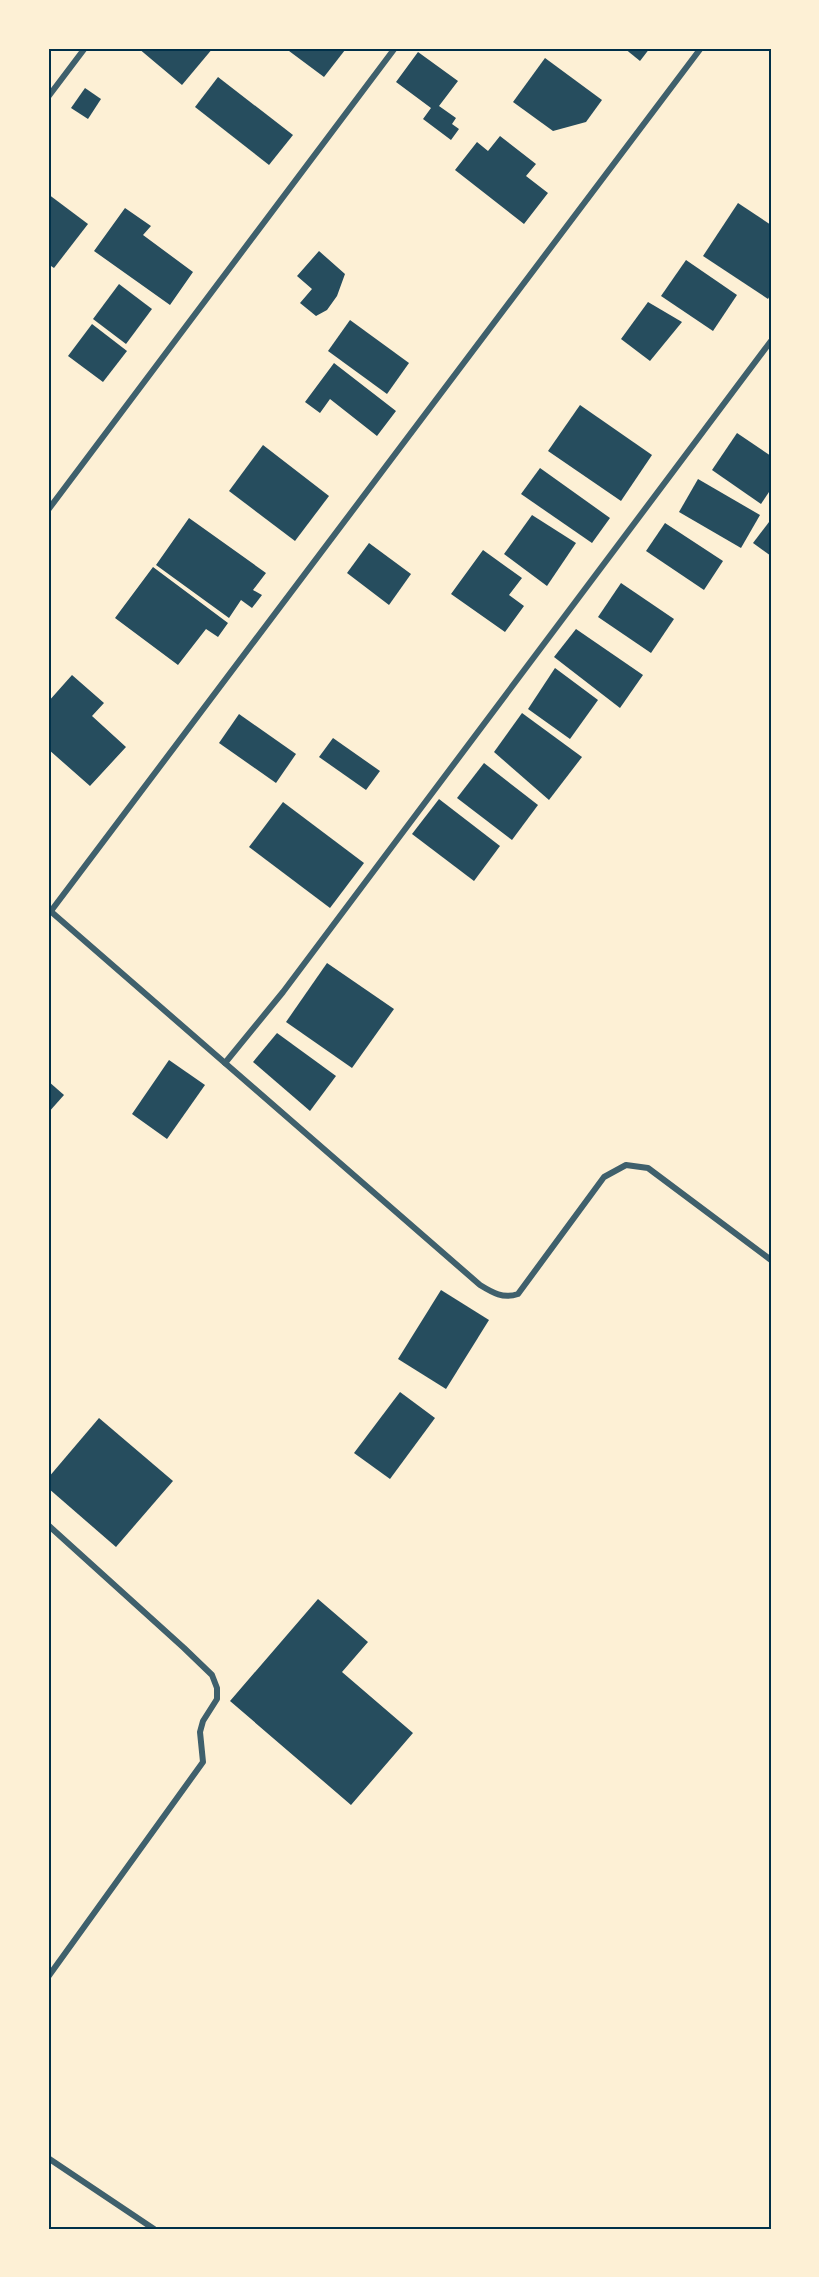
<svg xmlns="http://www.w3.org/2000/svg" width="819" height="2277" font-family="Arial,sans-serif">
<rect width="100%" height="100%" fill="#fdf0d5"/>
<!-- building -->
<g fill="#264d5e">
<polygon points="138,48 213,48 182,85"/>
<polygon points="285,48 343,48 345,50 324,77"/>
<polygon points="624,48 650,48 640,61"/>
<polygon points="418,52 458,81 439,106 456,118 452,124 459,129 451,140 423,119 431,108 396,82"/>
<polygon points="545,58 602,100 586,122 553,131 513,102"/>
<polygon points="218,77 293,135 269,165 195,107"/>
<polygon points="85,88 101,99 88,119 71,108"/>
<polygon points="500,136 536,164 526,176 548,193 524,224 455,170 477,142 488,151"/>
<polygon points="48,194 88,224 54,268 48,264"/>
<polygon points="738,203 771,225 771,294 768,299 703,256"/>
<polygon points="125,208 151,226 143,235 193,272 170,305 94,251"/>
<polygon points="319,251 345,274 337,296 327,310 316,316 300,303 312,289 297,276"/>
<polygon points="686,260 737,295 713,331 661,296"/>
<polygon points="119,284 152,309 126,344 93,319"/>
<polygon points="648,302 682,322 650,361 621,339"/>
<polygon points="350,320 409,363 387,394 328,351"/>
<polygon points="92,324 127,351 103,382 68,356"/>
<polygon points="334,363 396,411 377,436 330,399 320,413 305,402"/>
<polygon points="580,405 652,455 621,501 548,451"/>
<polygon points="737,433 771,456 771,489 761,504 712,470"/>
<polygon points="263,445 329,496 295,541 229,491"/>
<polygon points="540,468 610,518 592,543 521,494"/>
<polygon points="698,479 760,515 741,548 679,512"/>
<polygon points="532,515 576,543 547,586 504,554"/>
<polygon points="189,518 266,573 253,590 262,595 252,608 241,600 229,618 156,565"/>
<polygon points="769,522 771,524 771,556 753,543"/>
<polygon points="665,523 723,561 704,590 646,551"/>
<polygon points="369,543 411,574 389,605 347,573"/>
<polygon points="483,550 522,578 509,595 524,606 505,632 451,594"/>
<polygon points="153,567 228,623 218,637 206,629 178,665 115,618"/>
<polygon points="621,583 674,619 651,653 598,617"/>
<polygon points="576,629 643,675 620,708 554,657"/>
<polygon points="555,668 598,700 570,739 528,709"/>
<polygon points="72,675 104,703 92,716 126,747 90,786 48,749 48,702"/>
<polygon points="522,713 582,757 549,800 494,752"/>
<polygon points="239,714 296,754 276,783 219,743"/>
<polygon points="333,738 380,771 366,790 319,757"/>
<polygon points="484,763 538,805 512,840 457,798"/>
<polygon points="439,799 500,846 474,881 412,834"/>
<polygon points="283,802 364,863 330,908 249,847"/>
<polygon points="327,963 394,1009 352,1068 286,1022"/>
<polygon points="277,1033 336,1076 310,1111 253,1062"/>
<polygon points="169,1060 205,1085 167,1139 132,1114"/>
<polygon points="48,1081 64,1095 48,1113"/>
<polygon points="441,1290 489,1320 446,1389 398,1359"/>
<polygon points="400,1392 435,1418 390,1479 354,1453"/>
<polygon points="99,1418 173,1481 116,1547 48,1488 48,1478"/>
<polygon points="318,1599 368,1642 342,1672 413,1733 351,1805 230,1701"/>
</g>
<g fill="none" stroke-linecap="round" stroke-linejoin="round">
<!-- minor -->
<g stroke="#3f606c" stroke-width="6">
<polyline points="48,97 85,48"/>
<polyline points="48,510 395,48"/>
<path d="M48,909L480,1285C493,1293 503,1299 518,1294L604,1177L626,1165L648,1168L771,1260"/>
<polyline points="51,911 701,48"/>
<polyline points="225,1063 283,992 771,341"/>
<polyline points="48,1525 184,1648 212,1675 217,1688 217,1699 203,1721 200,1732 203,1762 48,1977"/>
<polyline points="48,2158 154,2229"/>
</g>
</g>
<!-- border -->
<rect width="819" height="2277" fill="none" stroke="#fdf0d5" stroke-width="99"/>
<rect x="50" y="50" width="720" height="2178" fill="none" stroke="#003049" stroke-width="2"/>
</svg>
